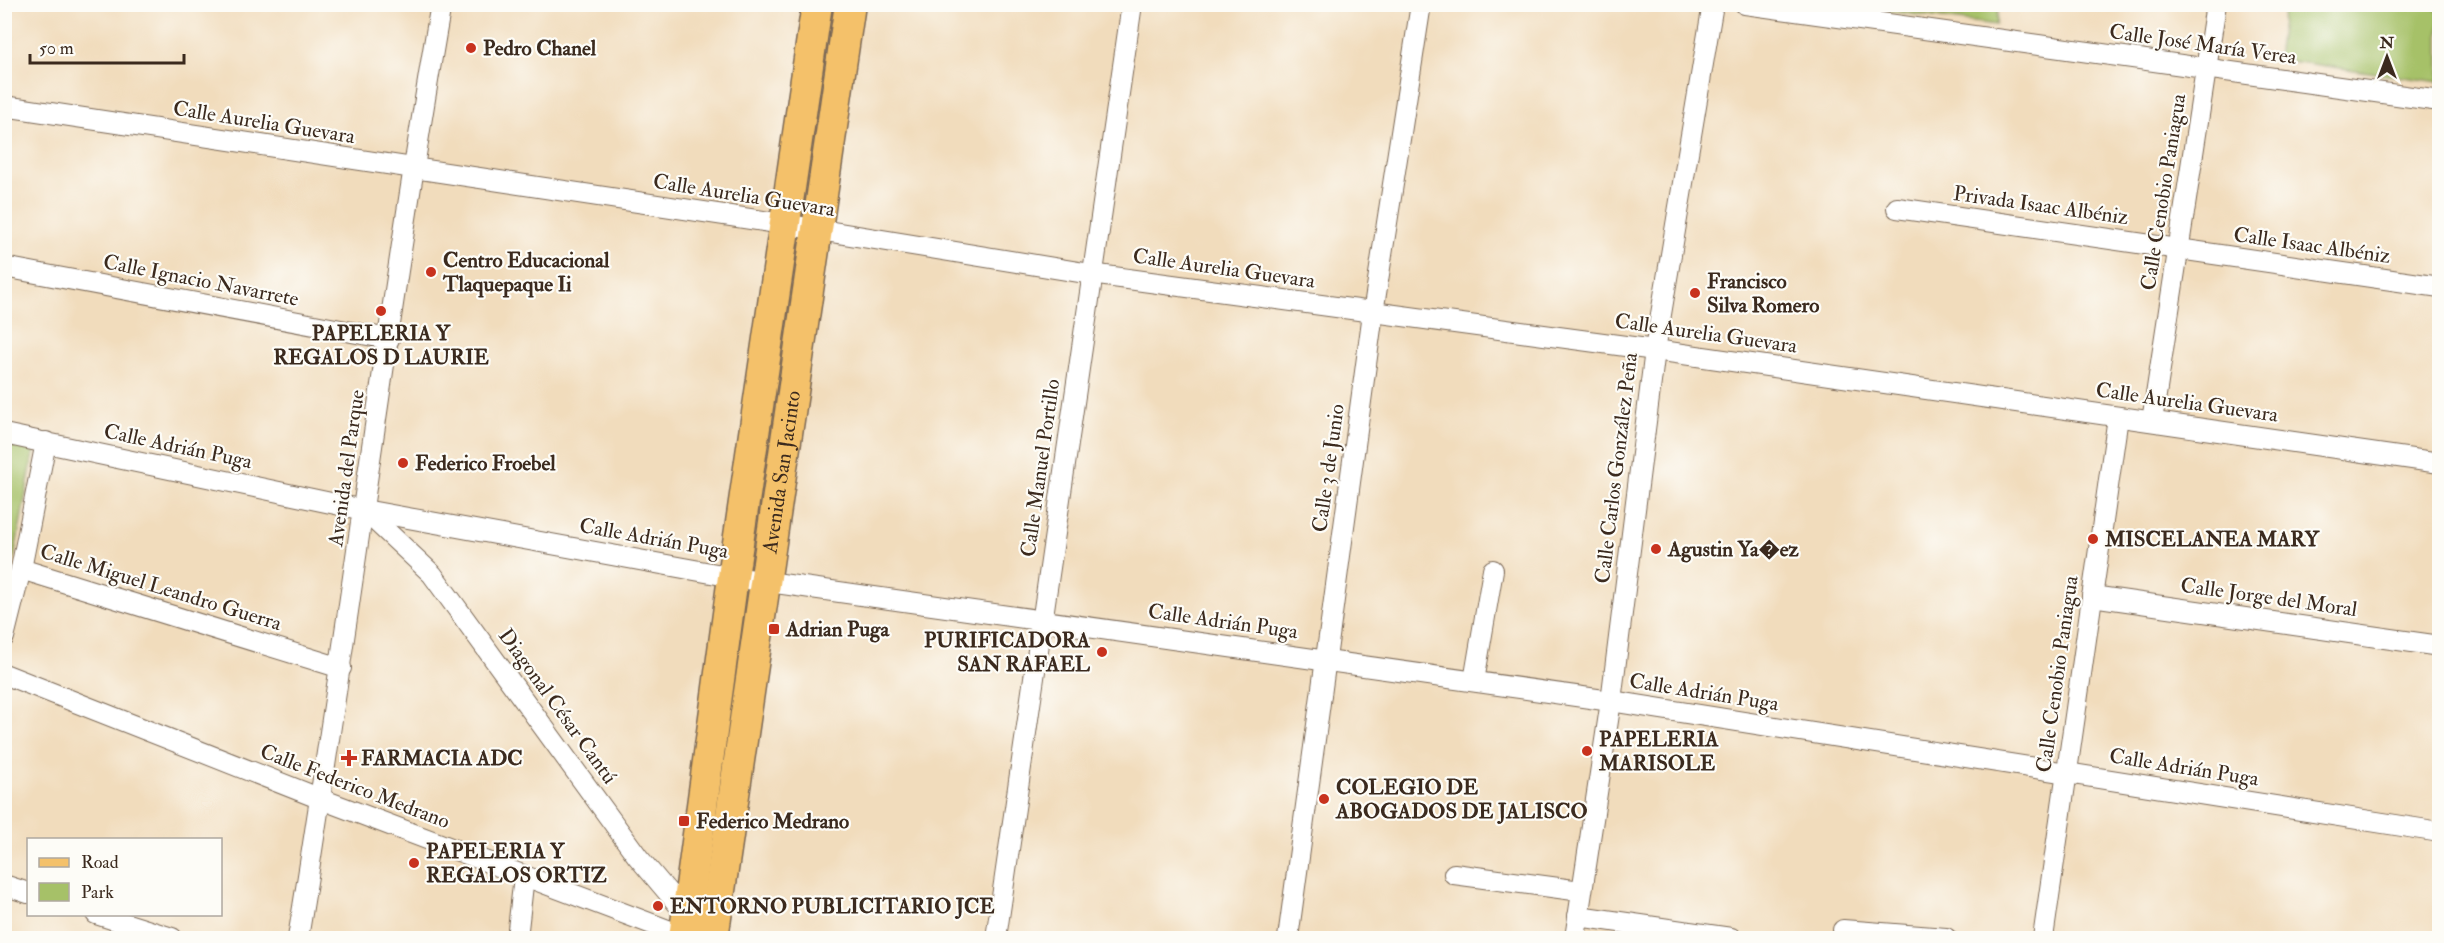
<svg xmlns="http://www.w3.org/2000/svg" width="2444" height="943" font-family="'IM FELL Double Pica',serif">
<rect width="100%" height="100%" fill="#fdfcf7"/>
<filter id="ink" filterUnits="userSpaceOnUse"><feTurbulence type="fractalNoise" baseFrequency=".0167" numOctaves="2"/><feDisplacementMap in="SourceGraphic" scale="12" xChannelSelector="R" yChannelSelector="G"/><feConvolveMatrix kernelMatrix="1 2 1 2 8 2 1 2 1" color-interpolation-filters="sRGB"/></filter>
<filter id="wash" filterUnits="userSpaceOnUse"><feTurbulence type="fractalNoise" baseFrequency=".008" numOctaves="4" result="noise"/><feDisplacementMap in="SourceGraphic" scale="24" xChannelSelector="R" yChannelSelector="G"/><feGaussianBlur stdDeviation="1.35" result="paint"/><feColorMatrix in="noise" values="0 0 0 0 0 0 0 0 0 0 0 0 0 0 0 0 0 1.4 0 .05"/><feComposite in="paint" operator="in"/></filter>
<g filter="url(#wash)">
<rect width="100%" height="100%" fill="#f1dcbc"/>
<!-- green -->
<g fill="#a6c168" stroke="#707643" stroke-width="1.5">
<polygon points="1858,5 1858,4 1999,5 1996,25 1858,7"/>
<polygon points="2284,5 2431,5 2439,13 2439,82 2277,59"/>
<polygon points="5,444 34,450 5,606"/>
</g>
</g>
<g filter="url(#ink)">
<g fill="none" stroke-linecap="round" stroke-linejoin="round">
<!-- minor casing -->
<g stroke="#7b6855" stroke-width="22">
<g id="minor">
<polyline points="1745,4 2440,101"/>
<polyline points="4,106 783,224 1091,274 1655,350 2440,463"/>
<polyline points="1897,208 2440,287"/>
<polyline points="4,267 389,339"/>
<polyline points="2152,421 2216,4"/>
<polyline points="4,434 364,510 733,577 1611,701 2440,832"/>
<polyline points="364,510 432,574 638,857 687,915 692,917"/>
<polyline points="21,569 341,668"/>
<polyline points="2092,596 2440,646"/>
<polyline points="4,637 21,569 46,442"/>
<polyline points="4,674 321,799 689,938"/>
<polyline points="1474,681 1493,570"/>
<polyline points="1454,874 1581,891"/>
<polyline points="4,885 28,893"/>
<polyline points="96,914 172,938"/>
<polyline points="1578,916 1731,938"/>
<polyline points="1843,930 1946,938"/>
<path d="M298,938C349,628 387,315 441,4"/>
<polyline points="517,938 524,876"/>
<path d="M996,938C1042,627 1085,316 1132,4"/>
<polyline points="1288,938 1373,313 1421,4"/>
<polyline points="1575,938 1611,701 1655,350 1713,4"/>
<polyline points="2043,938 2118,417"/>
</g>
</g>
<!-- primary casing -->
<g stroke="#7b6855" stroke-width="33">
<g id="primary">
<polyline points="684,938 733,577 817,4"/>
<path id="s1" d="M713,938L850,4"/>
</g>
</g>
<!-- minor -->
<use href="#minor" stroke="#fff" stroke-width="20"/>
<!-- primary -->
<use href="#primary" stroke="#f4c16a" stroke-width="30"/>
</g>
</g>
<!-- markers -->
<g fill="#c8321e" stroke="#fdfcf7" stroke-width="2">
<circle cx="471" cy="48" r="6"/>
<circle cx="431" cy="272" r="6"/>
<circle cx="1695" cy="293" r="6"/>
<circle cx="381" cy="311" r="6"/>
<circle cx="403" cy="463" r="6"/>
<circle cx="2093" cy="539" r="6"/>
<circle cx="1656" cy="549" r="6"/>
<rect x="768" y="623" width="12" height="12" rx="3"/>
<circle cx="1102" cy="652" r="6"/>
<circle cx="1587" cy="751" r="6"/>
<path d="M346 749h6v6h6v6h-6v6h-6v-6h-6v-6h6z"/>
<circle cx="1324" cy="799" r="6"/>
<rect x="678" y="815" width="12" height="12" rx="3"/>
<circle cx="414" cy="863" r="6"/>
<circle cx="658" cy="906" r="6"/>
</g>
<g text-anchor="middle" stroke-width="4.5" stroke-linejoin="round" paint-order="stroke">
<!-- street labels -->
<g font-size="21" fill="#3b2a1e" stroke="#fdfcf7">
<text transform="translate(2203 44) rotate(8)" y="7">Calle José María Verea</text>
<text transform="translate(264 122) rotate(9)" y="7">Calle Aurelia Guevara</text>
<text transform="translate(2163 192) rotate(-81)" y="7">Calle Cenobio Paniagua</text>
<text transform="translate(744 195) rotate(9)" y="7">Calle Aurelia Guevara</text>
<text transform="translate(2041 205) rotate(8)" y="7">Privada Isaac Albéniz</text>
<text transform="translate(2312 245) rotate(8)" y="7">Calle Isaac Albéniz</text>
<text transform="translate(1224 268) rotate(8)" y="7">Calle Aurelia Guevara</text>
<text transform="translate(201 280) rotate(11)" y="7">Calle Ignacio Navarrete</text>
<text transform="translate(1706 333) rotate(8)" y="7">Calle Aurelia Guevara</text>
<text transform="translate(2187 402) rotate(8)" y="7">Calle Aurelia Guevara</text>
<text transform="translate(178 446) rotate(12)" y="7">Calle Adrián Puga</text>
<text transform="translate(346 468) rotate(-82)" y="7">Avenida del Parque</text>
<text transform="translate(1040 468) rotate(-82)" y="7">Calle Manuel Portillo</text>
<text transform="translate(1328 468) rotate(-82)" y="7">Calle 3 de Junio</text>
<text transform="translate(1616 468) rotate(-83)" y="7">Calle Carlos González Peña</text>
<text dy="7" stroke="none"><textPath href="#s1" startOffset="471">Avenida San Jacinto</textPath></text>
<text transform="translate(654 538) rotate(10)" y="7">Calle Adrián Puga</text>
<text transform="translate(161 587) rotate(17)" y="7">Calle Miguel Leandro Guerra</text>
<text transform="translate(2269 597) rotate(8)" y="7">Calle Jorge del Moral</text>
<text transform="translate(1223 621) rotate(8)" y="7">Calle Adrián Puga</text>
<text transform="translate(2057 674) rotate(-82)" y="7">Calle Cenobio Paniagua</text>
<text transform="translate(1704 692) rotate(9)" y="7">Calle Adrián Puga</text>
<text transform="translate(558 706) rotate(54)" y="7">Diagonal César Cantú</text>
<text transform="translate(2184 767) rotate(9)" y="7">Calle Adrián Puga</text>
<text transform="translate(355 786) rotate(21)" y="7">Calle Federico Medrano</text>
</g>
<!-- poi labels -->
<g font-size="21" font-weight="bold" fill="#3b2a1e" stroke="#fdfcf7" text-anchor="start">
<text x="483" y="55">Pedro Chanel</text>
<text x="443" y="267">Centro Educacional<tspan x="443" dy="24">Tlaquepaque Ii</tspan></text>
<text x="1707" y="288">Francisco<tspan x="1707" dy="24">Silva Romero</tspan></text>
<text x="381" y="340" text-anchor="middle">PAPELERIA Y<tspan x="381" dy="24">REGALOS D LAURIE</tspan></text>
<text x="415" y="470">Federico Froebel</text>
<text x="2105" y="546">MISCELANEA MARY</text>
<text x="1668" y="556">Agustin Ya�ez</text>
<text x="786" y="636">Adrian Puga</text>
<text x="1090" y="647" text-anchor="end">PURIFICADORA<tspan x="1090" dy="24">SAN RAFAEL</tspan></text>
<text x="1599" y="746">PAPELERIA<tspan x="1599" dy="24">MARISOLE</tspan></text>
<text x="361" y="765">FARMACIA ADC</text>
<text x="1336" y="794">COLEGIO DE<tspan x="1336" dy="24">ABOGADOS DE JALISCO</tspan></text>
<text x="696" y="828">Federico Medrano</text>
<text x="426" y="858">PAPELERIA Y<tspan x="426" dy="24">REGALOS ORTIZ</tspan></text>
<text x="670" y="913">ENTORNO PUBLICITARIO JCE</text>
</g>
</g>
<!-- margin -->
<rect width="2444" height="943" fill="none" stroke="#fdfcf7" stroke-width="24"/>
<!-- legend -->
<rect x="27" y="838" width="195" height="78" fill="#fdfcf7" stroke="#afa8a0" stroke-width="1.5"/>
<rect x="39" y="858" width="30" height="9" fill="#f4c16a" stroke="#afa8a0" stroke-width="1.5"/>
<text x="81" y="868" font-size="18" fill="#3b2a1e">Road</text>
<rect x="39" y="883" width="30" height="18" fill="#a6c168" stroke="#afa8a0" stroke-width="1.5"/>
<text x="81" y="898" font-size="18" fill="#3b2a1e">Park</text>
<!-- north arrow -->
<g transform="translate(2387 57)" stroke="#fdfcf7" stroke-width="4.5" paint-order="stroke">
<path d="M0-4.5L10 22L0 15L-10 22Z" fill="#3b2a1e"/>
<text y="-9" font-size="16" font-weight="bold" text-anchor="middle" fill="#3b2a1e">N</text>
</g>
<!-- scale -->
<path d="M30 54v9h154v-9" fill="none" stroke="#3b2a1e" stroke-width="3"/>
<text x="39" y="54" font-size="18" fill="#3b2a1e" stroke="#fdfcf7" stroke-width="4.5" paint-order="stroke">50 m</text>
</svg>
